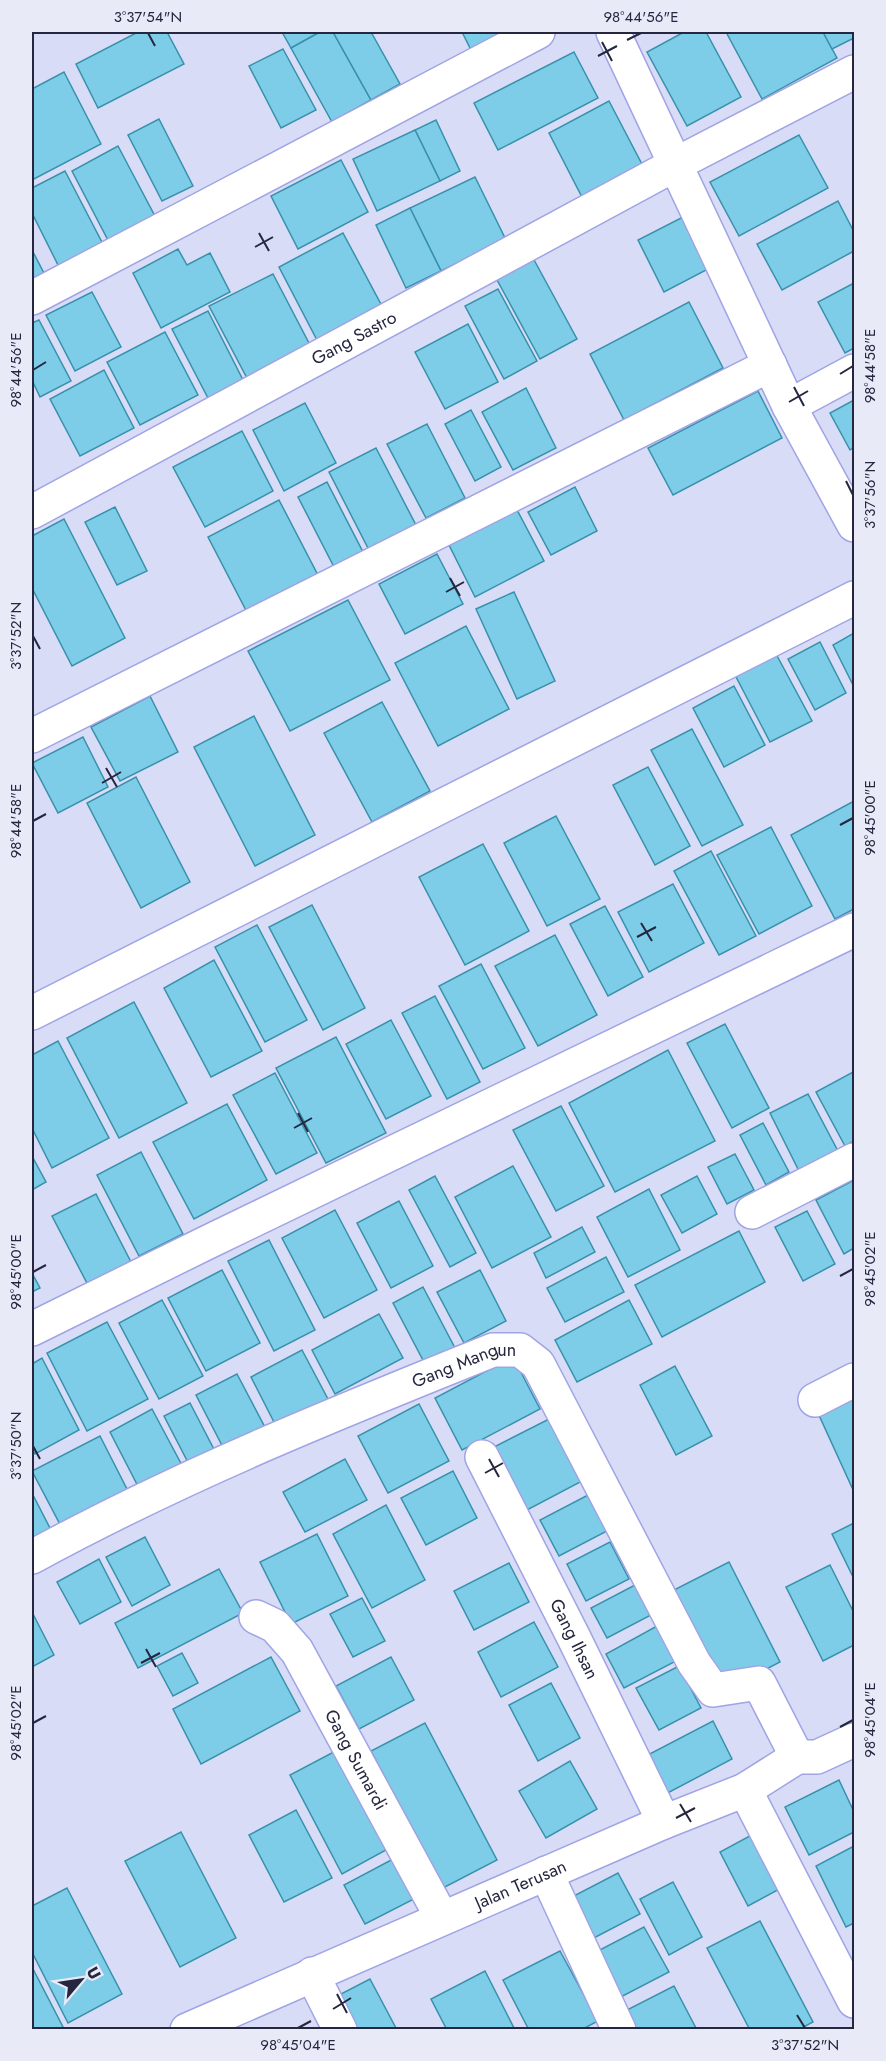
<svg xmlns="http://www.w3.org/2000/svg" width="886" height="2061" font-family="Jost,sans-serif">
<rect width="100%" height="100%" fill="#d9dcf7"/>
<!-- building -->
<g fill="#7ecde8" stroke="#3891ab" stroke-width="1.5">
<polygon points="138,32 167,32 184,64 98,108 76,64"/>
<polygon points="282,32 320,32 291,48"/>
<polygon points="320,32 333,32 371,100 332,122 291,48"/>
<polygon points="333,32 371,32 400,84 371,100"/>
<polygon points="462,32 527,32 475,58"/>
<polygon points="684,32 706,32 741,97 687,126 647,52"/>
<polygon points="726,32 823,32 837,58 762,99"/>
<polygon points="823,32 854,32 854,38 832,49"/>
<polygon points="283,49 316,110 281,128 249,66"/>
<polygon points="574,52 598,98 498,150 474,103"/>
<polygon points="64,72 101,144 32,180 32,89"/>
<polygon points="609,101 645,170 584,201 549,133"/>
<polygon points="159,119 193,186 162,201 128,135"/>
<polygon points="436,120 460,171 440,181 415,130"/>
<polygon points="415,130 440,181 377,211 353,159"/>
<polygon points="799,135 828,188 739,236 710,182"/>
<polygon points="118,146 157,220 110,244 72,171"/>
<polygon points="341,160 368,212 298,249 271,196"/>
<polygon points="65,171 106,250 62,273 32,213 32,188"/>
<polygon points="475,177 506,240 441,271 410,208"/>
<polygon points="838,201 854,232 854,251 782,290 757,244"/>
<polygon points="410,208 441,271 406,288 376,225"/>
<polygon points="683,217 710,268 664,292 638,240"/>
<polygon points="343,233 383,308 318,342 279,267"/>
<polygon points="178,249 187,265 210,253 230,292 161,328 133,273"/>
<polygon points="32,250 45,275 32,282"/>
<polygon points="533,258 577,339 540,359 496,278"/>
<polygon points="273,274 311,347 248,380 209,306"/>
<polygon points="854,283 854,348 845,353 818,302"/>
<polygon points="498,289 537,361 504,379 465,306"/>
<polygon points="92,292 121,347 75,371 46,315"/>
<polygon points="689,302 723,368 624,420 590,354"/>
<polygon points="208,311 243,380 208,398 172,329"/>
<polygon points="39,320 71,381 40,397 32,380 32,323"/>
<polygon points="468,324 498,382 445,409 415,352"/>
<polygon points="165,332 198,395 140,425 107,362"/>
<polygon points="104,370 134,428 80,456 50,399"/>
<polygon points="526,388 556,448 513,470 482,412"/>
<polygon points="758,391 782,438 673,495 648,448"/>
<polygon points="854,400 854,447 850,450 830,413"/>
<polygon points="305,403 336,463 284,491 253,430"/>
<polygon points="471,410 501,467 475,481 445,424"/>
<polygon points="427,424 465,498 426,518 387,444"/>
<polygon points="242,431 273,491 205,527 173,467"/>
<polygon points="376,448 417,527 370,552 329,472"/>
<polygon points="327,482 363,552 334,567 298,497"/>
<polygon points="575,487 597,531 551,555 528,512"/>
<polygon points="279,500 321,581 250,618 208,537"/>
<polygon points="115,507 147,571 117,585 85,522"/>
<polygon points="516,508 544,561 475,597 448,543"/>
<polygon points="64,519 125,638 72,666 32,588 32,536"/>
<polygon points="437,554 463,604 405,634 379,584"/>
<polygon points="514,592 555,681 517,699 476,609"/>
<polygon points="348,600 390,680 290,731 248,651"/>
<polygon points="466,626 509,709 438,746 395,663"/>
<polygon points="854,633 854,687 833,645"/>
<polygon points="820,642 846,693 815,710 788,659"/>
<polygon points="775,652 812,721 770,742 734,673"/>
<polygon points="734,686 765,745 724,767 693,708"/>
<polygon points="150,696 178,752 120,781 91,727"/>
<polygon points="382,702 430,791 372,822 324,733"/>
<polygon points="254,716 315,835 255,866 194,747"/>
<polygon points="692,729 743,825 702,846 651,750"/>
<polygon points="83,737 108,787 58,813 32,763"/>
<polygon points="648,767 690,846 655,865 613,785"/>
<polygon points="136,777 190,882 141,908 87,803"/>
<polygon points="854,801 854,909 835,919 791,835"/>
<polygon points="556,816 600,899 547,926 504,843"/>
<polygon points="771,827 812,906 759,934 717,855"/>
<polygon points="483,844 529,931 465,965 419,877"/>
<polygon points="711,851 756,936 719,955 674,871"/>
<polygon points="673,884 704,943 649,972 618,912"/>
<polygon points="312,905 365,1008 323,1030 269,927"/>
<polygon points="605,906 643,977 608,996 570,924"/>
<polygon points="257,925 307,1020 265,1042 215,947"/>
<polygon points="555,935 597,1015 538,1046 495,966"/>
<polygon points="214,960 262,1051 211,1077 164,988"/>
<polygon points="481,964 525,1048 483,1069 439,986"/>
<polygon points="435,996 480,1082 447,1099 402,1013"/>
<polygon points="134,1002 187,1103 119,1138 67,1038"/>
<polygon points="391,1020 431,1096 386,1119 346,1044"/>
<polygon points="725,1024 769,1108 732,1128 687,1043"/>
<polygon points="336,1037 386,1133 326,1163 276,1068"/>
<polygon points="58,1041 109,1138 52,1168 32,1128 32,1055"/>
<polygon points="668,1050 715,1141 615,1192 569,1103"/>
<polygon points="853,1072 854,1075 854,1141 845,1146 816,1092"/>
<polygon points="275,1073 317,1153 276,1174 233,1095"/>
<polygon points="808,1094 840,1155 801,1175 770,1113"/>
<polygon points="227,1104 267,1180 194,1219 153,1142"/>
<polygon points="561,1106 604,1186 556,1211 513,1130"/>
<polygon points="763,1123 789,1172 766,1185 740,1135"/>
<polygon points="141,1152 183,1234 139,1256 97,1175"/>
<polygon points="735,1154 754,1190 727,1204 708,1167"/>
<polygon points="32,1156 46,1182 32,1190"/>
<polygon points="513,1166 551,1237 492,1268 455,1197"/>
<polygon points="435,1176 476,1253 450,1267 409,1190"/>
<polygon points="697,1176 717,1214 682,1233 661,1195"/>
<polygon points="854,1180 854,1248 844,1254 816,1200"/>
<polygon points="649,1189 680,1250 628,1277 597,1217"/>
<polygon points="96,1194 132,1264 89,1287 52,1216"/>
<polygon points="399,1201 433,1266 391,1288 357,1223"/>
<polygon points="335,1210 377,1290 324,1318 282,1238"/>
<polygon points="807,1211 835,1264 803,1281 775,1227"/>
<polygon points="582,1227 595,1252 546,1278 534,1253"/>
<polygon points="739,1231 765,1282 662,1337 635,1285"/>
<polygon points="269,1240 315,1330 274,1351 228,1261"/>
<polygon points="606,1257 624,1292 565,1322 547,1288"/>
<polygon points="222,1270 260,1343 206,1371 168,1298"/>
<polygon points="480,1270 506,1321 464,1343 437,1292"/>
<polygon points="32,1273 40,1288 32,1292"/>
<polygon points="423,1287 455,1348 425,1364 393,1303"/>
<polygon points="162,1300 203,1376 159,1399 119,1323"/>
<polygon points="629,1300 652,1344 577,1382 555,1340"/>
<polygon points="379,1314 403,1358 335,1394 312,1350"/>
<polygon points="107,1322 148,1399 87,1431 47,1353"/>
<polygon points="302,1350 329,1401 277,1428 251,1377"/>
<polygon points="513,1357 540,1409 462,1450 435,1398"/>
<polygon points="42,1358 79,1430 35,1454 32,1448 32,1364"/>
<polygon points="675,1366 712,1436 676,1455 640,1385"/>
<polygon points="237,1374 268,1433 227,1455 196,1395"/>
<polygon points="854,1396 854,1492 818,1413"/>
<polygon points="190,1403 219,1459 193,1472 164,1416"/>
<polygon points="419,1404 449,1461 388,1493 358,1436"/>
<polygon points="152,1409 185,1471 142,1494 110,1432"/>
<polygon points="551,1418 584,1480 527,1510 494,1447"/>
<polygon points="100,1436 131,1497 64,1532 32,1471"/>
<polygon points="345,1459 367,1500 305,1532 283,1492"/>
<polygon points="453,1471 477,1518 426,1545 401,1498"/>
<polygon points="32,1493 52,1532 32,1542"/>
<polygon points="588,1495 607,1531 559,1556 540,1520"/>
<polygon points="386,1505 425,1580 372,1608 333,1534"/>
<polygon points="854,1523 854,1579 832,1534"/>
<polygon points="317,1534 348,1596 291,1624 260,1562"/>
<polygon points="145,1537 170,1585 132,1606 106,1557"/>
<polygon points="610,1542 629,1579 586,1601 567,1564"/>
<polygon points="99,1559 121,1602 80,1624 57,1582"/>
<polygon points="729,1562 780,1662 716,1695 666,1594"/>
<polygon points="509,1563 529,1602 474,1630 454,1591"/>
<polygon points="830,1565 854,1613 854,1645 823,1661 786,1587"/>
<polygon points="219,1569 243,1613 138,1668 115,1623"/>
<polygon points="635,1585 651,1615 607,1638 591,1608"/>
<polygon points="362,1598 385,1641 353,1657 330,1614"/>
<polygon points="32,1612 54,1655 32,1667"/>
<polygon points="534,1622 558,1667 501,1697 478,1652"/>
<polygon points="657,1626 676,1661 624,1688 606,1654"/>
<polygon points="182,1653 198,1683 173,1696 157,1666"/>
<polygon points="271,1657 300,1711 201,1764 173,1709"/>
<polygon points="391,1657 414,1700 359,1729 336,1686"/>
<polygon points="679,1666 701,1708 659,1730 636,1688"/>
<polygon points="551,1683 580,1738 538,1761 509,1705"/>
<polygon points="713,1721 732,1759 660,1797 640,1759"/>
<polygon points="425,1723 497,1860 443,1888 371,1751"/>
<polygon points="345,1746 397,1844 342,1874 290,1775"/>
<polygon points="570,1761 597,1809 546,1838 519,1791"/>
<polygon points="839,1780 854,1812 854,1832 809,1855 785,1807"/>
<polygon points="296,1810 332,1878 284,1902 249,1835"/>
<polygon points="759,1831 787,1885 748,1906 720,1852"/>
<polygon points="181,1832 236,1938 180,1967 125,1861"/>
<polygon points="854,1846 854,1923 846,1927 816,1866"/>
<polygon points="393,1859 414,1899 365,1924 344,1885"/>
<polygon points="618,1873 640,1914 590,1940 568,1899"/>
<polygon points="673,1882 702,1937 669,1955 640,1899"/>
<polygon points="67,1888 122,1994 68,2023 32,1952 32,1906"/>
<polygon points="760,1921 813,2022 798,2030 750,2030 707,1948"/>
<polygon points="644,1927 669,1972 615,2000 592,1954"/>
<polygon points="560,1951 598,2021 581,2030 529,2030 503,1980"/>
<polygon points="32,1967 63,2027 57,2030 32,2030"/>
<polygon points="485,1971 515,2030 447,2030 431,1999"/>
<polygon points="370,1979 397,2030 354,2030 337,1996"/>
<polygon points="674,1986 697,2030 632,2030 623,2012"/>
</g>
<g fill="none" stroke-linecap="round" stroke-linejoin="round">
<!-- street casing -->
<g stroke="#a0a4e4" stroke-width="36">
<g id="street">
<polyline points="613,32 789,406 854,525"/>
<polyline points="32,298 538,32"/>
<polyline points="789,406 854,371"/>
<path id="s1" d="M32,512L676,164L854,72"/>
<polyline points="32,736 770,365"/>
<polyline points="32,1013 854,598"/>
<polyline points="752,1212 854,1160"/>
<polyline points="32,1329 206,1243 854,930"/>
<polyline points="815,1400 854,1380"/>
<path id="s2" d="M482,1457L573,1636L664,1822"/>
<path id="s3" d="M32,1557C180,1476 336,1413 493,1350H520L538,1364L694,1663L713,1690L759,1683L797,1757"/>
<path id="s4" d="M256,1617L275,1626L297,1651L442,1918"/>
<polyline points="745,1790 854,2001"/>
<polyline points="546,1873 619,2030"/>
<polyline points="312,1974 340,2030"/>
</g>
</g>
<!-- secondary casing -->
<g stroke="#a0a4e4" stroke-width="36">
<g id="secondary">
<path id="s5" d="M187,2030L664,1822L745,1790L797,1757H817L854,1740"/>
</g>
</g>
<!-- street -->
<use href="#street" stroke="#fff" stroke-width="33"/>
<!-- secondary -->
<use href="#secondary" stroke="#fff" stroke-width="33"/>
</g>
<!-- ticks -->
<path fill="none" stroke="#25263f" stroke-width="2" d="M148,33L155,46M627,40L641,33M602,42L612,61M598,56L617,46M259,233L269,251M255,247L273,237M33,370L46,362M840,374L853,366M794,387L804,406M789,402L808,391M846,481L853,495M450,578L460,596M446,592L464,582M33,636L40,649M106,768L117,787M102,783L121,772M33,821L46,814M840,825L853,818M641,923L652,941M637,937L656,927M298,1113L308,1132M294,1128L312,1118M33,1272L46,1265M840,1276L853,1269M33,1446L40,1459M489,1459L499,1477M485,1473L503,1463M146,1649L156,1667M141,1663L160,1653M33,1723L46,1716M840,1727L853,1720M680,1804L691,1822M676,1818L695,1808M337,1994L347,2013M333,2009L351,1998M797,2015L805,2028M298,2028L311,2021"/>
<g text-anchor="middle" stroke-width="5" stroke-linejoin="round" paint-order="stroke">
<!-- street labels -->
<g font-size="18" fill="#25263f" stroke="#e9eaf8">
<text dy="6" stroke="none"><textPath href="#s1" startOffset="366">Gang Sastro</textPath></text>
<text dy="6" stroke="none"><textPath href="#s3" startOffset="474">Gang Mangun</textPath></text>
<text dy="6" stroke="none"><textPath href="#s2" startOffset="204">Gang Ihsan</textPath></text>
<text dy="6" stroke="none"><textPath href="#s4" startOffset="178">Gang Sumardi</textPath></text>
<text dy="6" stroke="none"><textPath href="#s5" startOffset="364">Jalan Terusan</textPath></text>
</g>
</g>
<!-- border -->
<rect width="886" height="2061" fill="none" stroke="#e9eaf8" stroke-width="66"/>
<!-- north arrow -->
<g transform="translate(81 1980) rotate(61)" stroke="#e9eaf8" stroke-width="4.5" paint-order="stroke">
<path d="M0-4.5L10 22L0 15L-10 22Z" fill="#25263f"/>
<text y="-9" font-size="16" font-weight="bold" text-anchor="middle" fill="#25263f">U</text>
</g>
<rect x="33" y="33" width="820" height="1995" fill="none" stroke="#25263f" stroke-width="2"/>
<g font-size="15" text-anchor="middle" fill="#25263f">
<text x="148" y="22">3°37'54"N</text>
<text x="641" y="22">98°44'56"E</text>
<text transform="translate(870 366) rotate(-90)" y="5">98°44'58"E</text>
<text transform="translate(16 370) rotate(-90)" y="5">98°44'56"E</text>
<text transform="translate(870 495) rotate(-90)" y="5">3°37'56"N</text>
<text transform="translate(16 636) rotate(-90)" y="5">3°37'52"N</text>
<text transform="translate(870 818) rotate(-90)" y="5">98°45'00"E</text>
<text transform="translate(16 821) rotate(-90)" y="5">98°44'58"E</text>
<text transform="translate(870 1269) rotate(-90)" y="5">98°45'02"E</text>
<text transform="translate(16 1272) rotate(-90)" y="5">98°45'00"E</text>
<text transform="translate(16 1446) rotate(-90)" y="5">3°37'50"N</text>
<text transform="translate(870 1720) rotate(-90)" y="5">98°45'04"E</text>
<text transform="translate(16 1723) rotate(-90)" y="5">98°45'02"E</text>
<text x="298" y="2050">98°45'04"E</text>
<text x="805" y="2050">3°37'52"N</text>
</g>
</svg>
